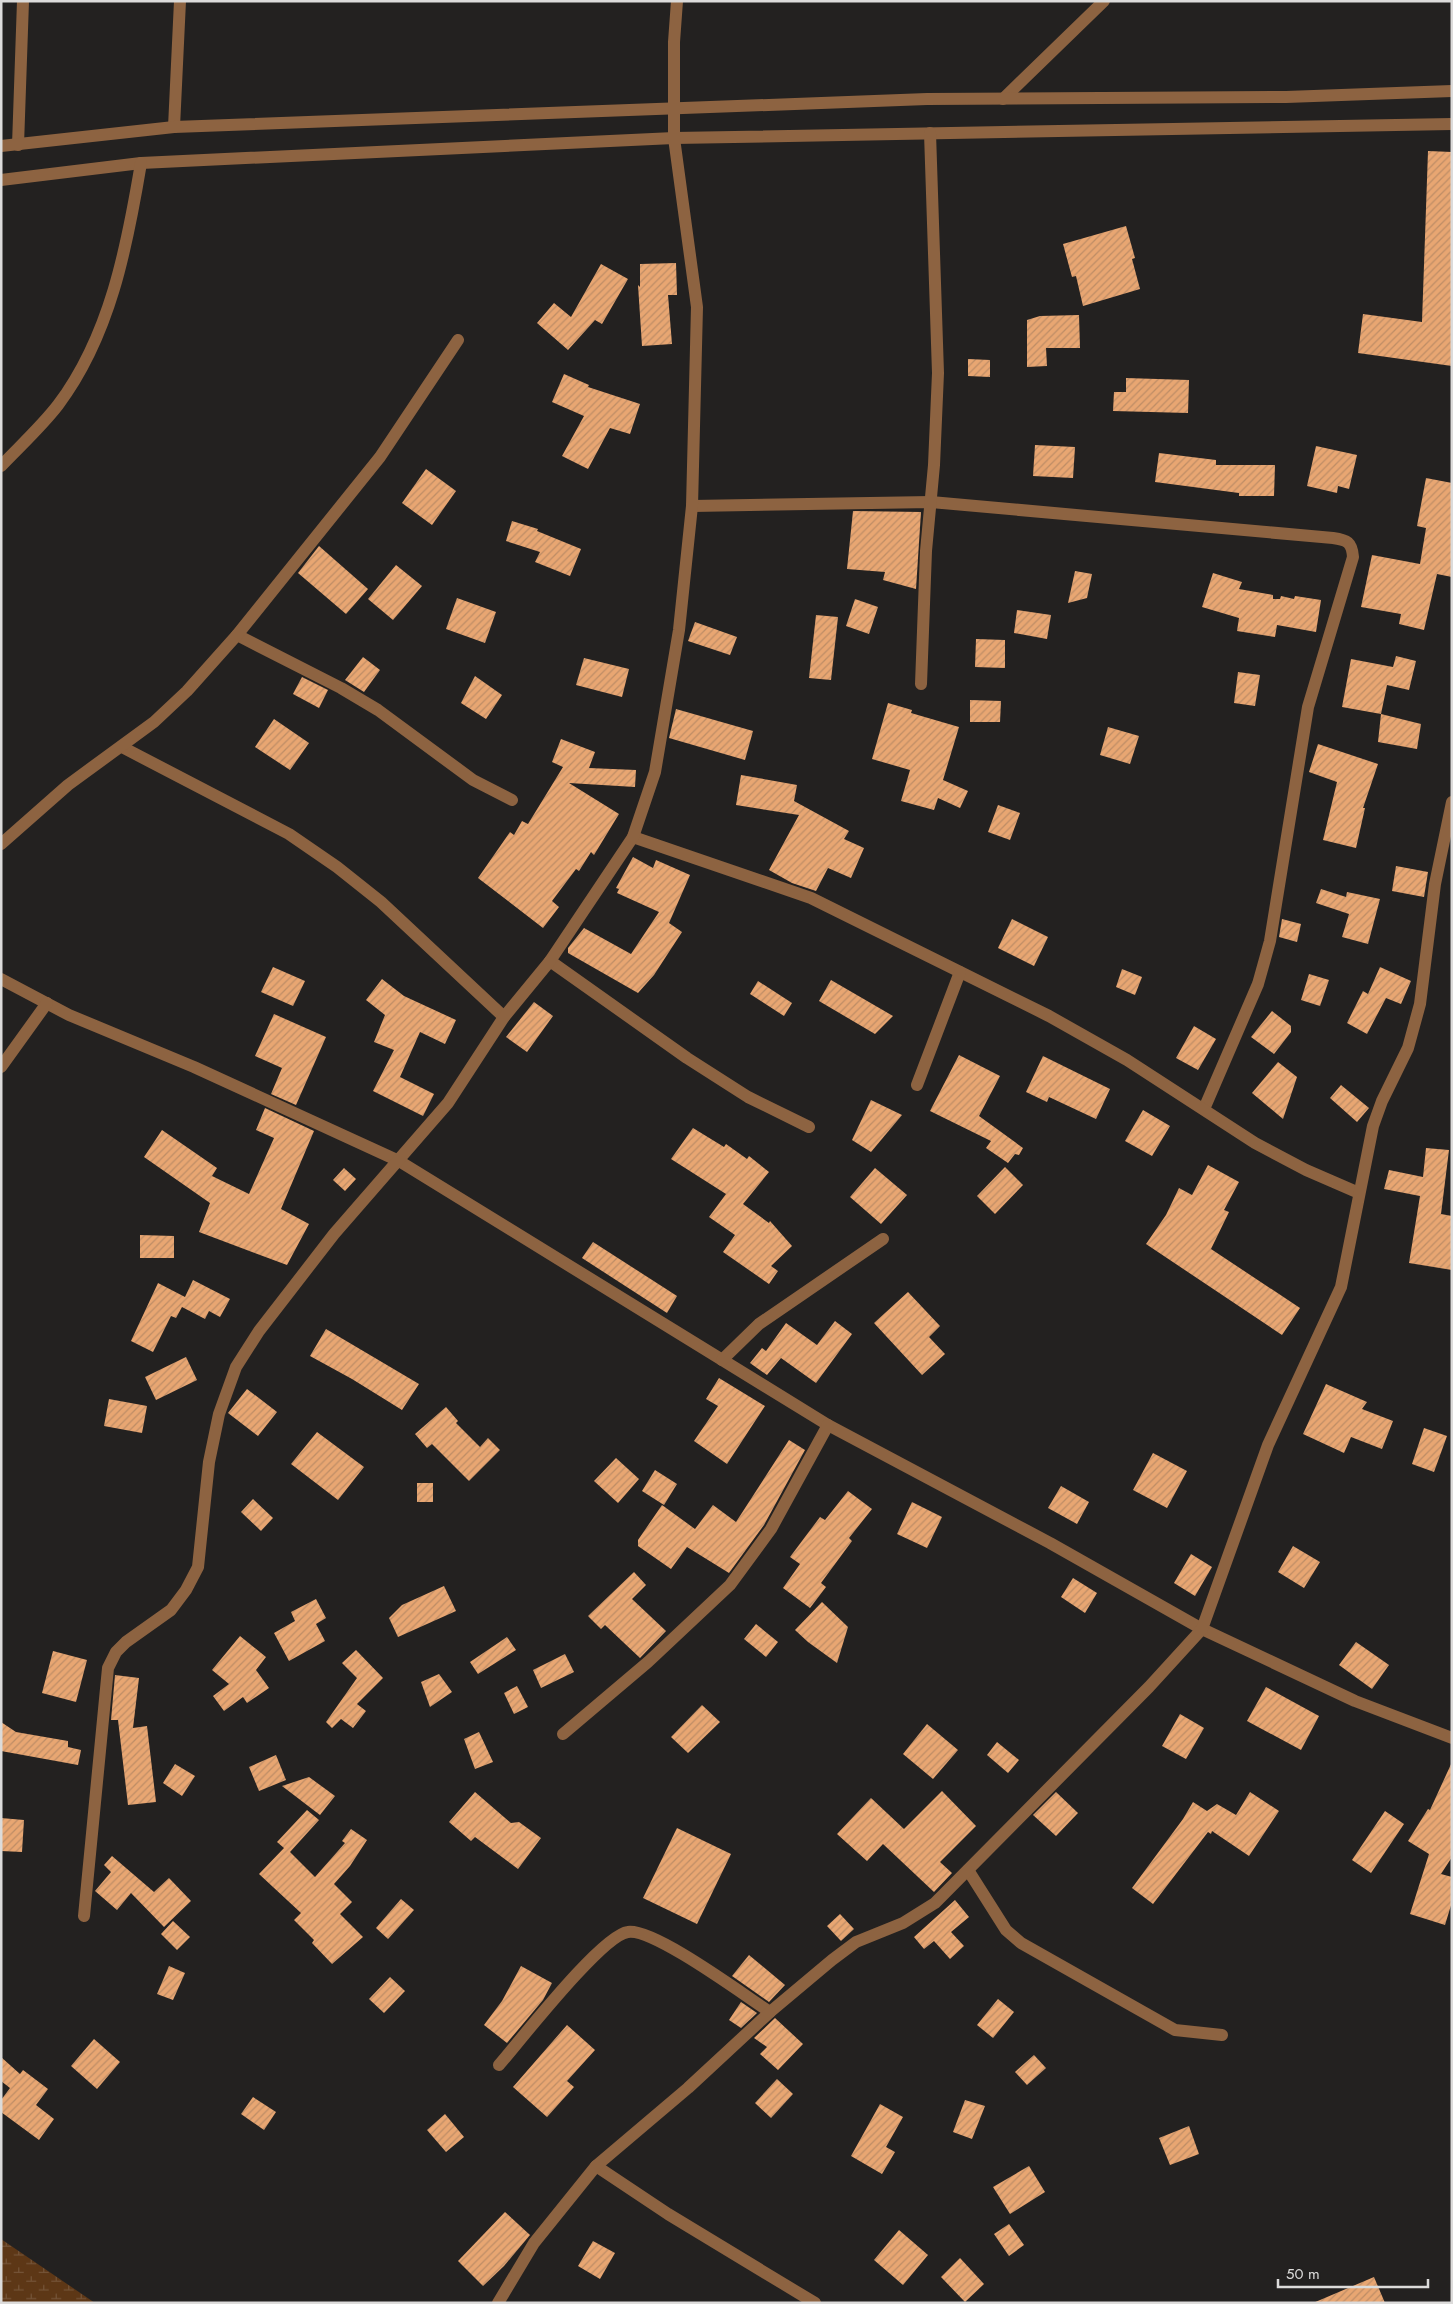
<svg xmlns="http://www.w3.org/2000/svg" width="1453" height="2304" font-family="Jost,sans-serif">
<defs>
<pattern id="wetland-marsh" width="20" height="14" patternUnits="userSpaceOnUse" patternTransform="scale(1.25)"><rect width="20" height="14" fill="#5d3716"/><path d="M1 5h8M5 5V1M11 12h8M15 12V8" fill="none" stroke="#745337"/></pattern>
<pattern id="building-hatch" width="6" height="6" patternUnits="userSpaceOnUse" patternTransform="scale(1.25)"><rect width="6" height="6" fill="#e8a672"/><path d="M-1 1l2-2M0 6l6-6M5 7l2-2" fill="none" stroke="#be8d66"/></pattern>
</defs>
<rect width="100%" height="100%" fill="#232120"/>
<!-- wetland -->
<polygon fill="url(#wetland-marsh)" points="1,2239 95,2303 1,2303"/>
<!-- building -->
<g fill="url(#building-hatch)">
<polygon points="1428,151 1452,152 1452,366 1358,353 1363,314 1422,322"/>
<polygon points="1126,226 1135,258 1132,259 1140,289 1083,306 1076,276 1072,277 1063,244"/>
<polygon points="676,263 677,295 668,295 672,344 642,346 638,285 640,287 640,264"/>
<polygon points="601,264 628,279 602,324 595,320 568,350 537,323 554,303 571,317"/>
<polygon points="1079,315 1080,348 1046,348 1047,366 1027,367 1027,320 1040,316"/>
<polygon points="968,359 990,360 990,377 968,376"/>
<polygon points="564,374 589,385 588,387 640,404 630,434 610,428 588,469 562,456 584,416 552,402"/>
<polygon points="1126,378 1189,380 1188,413 1113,411 1114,392 1126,392"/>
<polygon points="1035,445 1075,447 1073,478 1033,476"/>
<polygon points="1316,446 1357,455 1349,489 1338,486 1337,493 1307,486"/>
<polygon points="1159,453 1216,460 1216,465 1275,465 1274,496 1239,496 1239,493 1155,482"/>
<polygon points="426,469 456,491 432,525 402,503"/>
<polygon points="1426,478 1452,483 1452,577 1437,574 1424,630 1399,624 1401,614 1361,607 1372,555 1420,564 1426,528 1417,526"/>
<polygon points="853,511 921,512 916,589 883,580 885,572 847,569"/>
<polygon points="512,521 538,529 537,531 581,549 570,576 535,562 540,552 506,541"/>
<polygon points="319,546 368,589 346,614 298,573"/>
<polygon points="396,565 422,586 393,620 368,599"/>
<polygon points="1075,571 1092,574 1087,598 1068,603"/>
<polygon points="1213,573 1242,582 1239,589 1273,595 1273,599 1280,599 1281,596 1294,599 1295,596 1321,600 1316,632 1277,625 1275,637 1237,631 1239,618 1202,607"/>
<polygon points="457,598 496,612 485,643 446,629"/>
<polygon points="855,599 878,607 869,634 846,626"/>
<polygon points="1017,610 1051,615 1047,639 1014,633"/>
<polygon points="816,615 838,617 831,680 809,678"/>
<polygon points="695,622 737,637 730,655 688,641"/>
<polygon points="976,639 1005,640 1005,668 975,667"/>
<polygon points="1396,656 1416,661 1409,690 1387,685 1381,714 1342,707 1351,659 1393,667"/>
<polygon points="363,657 380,670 364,692 345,680"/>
<polygon points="584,658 629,669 622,697 576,685"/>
<polygon points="1238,672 1260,675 1255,706 1234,703"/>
<polygon points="475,676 502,695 486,719 461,703"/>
<polygon points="302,677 328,690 319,708 293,694"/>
<polygon points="970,700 1001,701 1000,722 970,722"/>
<polygon points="888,703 912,710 911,713 959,727 943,780 968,791 960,808 938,798 934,810 901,801 910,770 872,759"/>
<polygon points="676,709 753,731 745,760 669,738"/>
<polygon points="1381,714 1421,724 1417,749 1378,742"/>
<polygon points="274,719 309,743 290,770 255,747"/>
<polygon points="1108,727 1139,736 1130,764 1100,755"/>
<polygon points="561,739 595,752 589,768 636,770 635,787 569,783 619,814 594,855 591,852 579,871 576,869 552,901 559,907 543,928 478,878 510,832 514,835 522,821 528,824 563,767 552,762"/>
<polygon points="1318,744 1378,764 1363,808 1365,808 1356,848 1323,840 1337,782 1309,772"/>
<polygon points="741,775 797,785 794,801 849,831 844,839 864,848 851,878 828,868 816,891 792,883 769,870 799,815 736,805"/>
<polygon points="998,805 1020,813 1010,840 988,832"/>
<polygon points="633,857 653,868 656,860 690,875 669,923 682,932 654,975 638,993 568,953 568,948 584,928 631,954 659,912 617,893 619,889 616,888"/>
<polygon points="1396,866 1428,872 1424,897 1392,891"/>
<polygon points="1321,889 1346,897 1347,892 1380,899 1368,944 1342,937 1349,914 1316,903"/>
<polygon points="1012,919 1048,937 1034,966 998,948"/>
<polygon points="1282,919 1301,924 1297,942 1279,937"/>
<polygon points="273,967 305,981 293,1006 261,992"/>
<polygon points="1380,967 1411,981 1401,1004 1386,998 1367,1034 1347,1023 1363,991 1368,994"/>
<polygon points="1122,969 1142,977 1135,995 1116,987"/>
<polygon points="1309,974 1329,980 1320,1006 1301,1000"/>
<polygon points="382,979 404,996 456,1020 445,1044 420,1032 400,1077 434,1094 423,1116 373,1091 394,1050 374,1042 385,1015 366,1000"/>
<polygon points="831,980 893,1016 875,1034 819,1001"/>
<polygon points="758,981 792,1003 784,1016 750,994"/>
<polygon points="534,1002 553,1016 527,1052 506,1037"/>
<polygon points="1272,1011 1291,1026 1291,1032 1274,1054 1251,1037"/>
<polygon points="274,1014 326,1037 296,1105 271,1094 282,1068 255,1056"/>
<polygon points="1194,1026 1216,1039 1198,1070 1176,1058"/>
<polygon points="959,1055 1000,1076 979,1116 1023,1148 1019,1155 1015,1154 1008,1163 986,1148 991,1141 930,1111"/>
<polygon points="1043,1056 1110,1089 1096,1119 1049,1097 1047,1102 1026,1092"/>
<polygon points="1278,1062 1297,1077 1283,1119 1252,1093"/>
<polygon points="1341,1085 1369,1108 1357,1122 1330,1098"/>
<polygon points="871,1100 902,1115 871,1152 852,1140"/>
<polygon points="265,1108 314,1131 281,1209 309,1224 287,1265 199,1232 210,1203 144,1157 162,1130 217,1168 212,1176 249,1194 274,1138 256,1130"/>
<polygon points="1143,1110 1170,1126 1152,1156 1125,1141"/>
<polygon points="693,1128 724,1147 726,1144 747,1159 749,1156 769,1172 743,1204 769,1223 770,1221 792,1246 771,1266 778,1271 769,1284 723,1252 735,1235 709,1217 726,1194 671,1159"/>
<polygon points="1426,1148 1449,1150 1441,1214 1452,1216 1452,1270 1409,1263 1420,1196 1384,1189 1389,1170 1423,1177"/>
<polygon points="1208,1165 1239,1182 1224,1210 1229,1212 1211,1249 1300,1308 1282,1335 1146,1244 1166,1215 1179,1188 1192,1195"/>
<polygon points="1005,1167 1023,1185 995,1214 977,1196"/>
<polygon points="344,1168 356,1179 345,1191 333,1180"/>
<polygon points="875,1168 907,1195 881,1224 850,1197"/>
<polygon points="140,1235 174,1236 174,1258 140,1258"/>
<polygon points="593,1242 677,1296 667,1313 582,1258"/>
<polygon points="193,1280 230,1299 220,1317 209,1311 205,1319 182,1307 176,1318 171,1316 153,1352 131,1341 158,1283 185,1297"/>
<polygon points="908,1292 940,1326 929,1337 945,1354 922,1375 874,1323"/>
<polygon points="835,1321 852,1334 816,1383 781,1358 767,1375 750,1363 762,1348 766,1351 786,1323 817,1345"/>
<polygon points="326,1329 419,1384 402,1410 352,1379 310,1356"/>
<polygon points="186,1357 197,1380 156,1400 145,1377"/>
<polygon points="719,1378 765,1406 727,1464 694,1441 718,1406 706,1399"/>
<polygon points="1326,1384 1367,1402 1362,1409 1393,1421 1382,1449 1351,1437 1344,1453 1303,1434"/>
<polygon points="247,1389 277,1412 258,1436 228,1413"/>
<polygon points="109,1399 147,1406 142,1433 104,1426"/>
<polygon points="446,1407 458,1421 456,1423 480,1447 488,1438 500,1450 469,1481 432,1444 427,1448 415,1434"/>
<polygon points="1424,1428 1447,1436 1434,1472 1412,1464"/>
<polygon points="317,1432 364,1467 338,1500 291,1464"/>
<polygon points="789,1440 805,1450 764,1525 729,1573 687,1547 671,1569 638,1546 638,1540 662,1505 695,1529 713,1505 736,1522"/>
<polygon points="1153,1453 1187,1471 1167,1508 1133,1490"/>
<polygon points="616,1458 639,1479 618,1503 594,1481"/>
<polygon points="655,1470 677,1484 664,1505 642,1491"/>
<rect x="417" y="1483" width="16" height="19"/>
<polygon points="1061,1486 1089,1502 1077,1524 1048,1508"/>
<polygon points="848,1491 872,1509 849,1538 852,1541 821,1583 826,1587 810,1608 783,1588 800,1564 790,1557 820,1517 825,1520"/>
<polygon points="253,1499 273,1518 261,1531 241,1512"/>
<polygon points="912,1502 942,1517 927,1548 897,1534"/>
<polygon points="1293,1546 1320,1562 1304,1588 1278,1572"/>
<polygon points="1191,1554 1212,1567 1195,1596 1174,1583"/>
<polygon points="634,1572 646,1585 632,1599 666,1631 640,1658 605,1625 601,1629 588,1616"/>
<polygon points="1073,1578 1097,1593 1085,1613 1061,1597"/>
<polygon points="444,1586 456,1611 398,1637 389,1618 402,1605"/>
<polygon points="316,1599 326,1618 316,1624 325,1641 289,1661 274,1633 295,1621 291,1612"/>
<polygon points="822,1602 848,1627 837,1663 808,1642 795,1630"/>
<polygon points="756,1624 778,1642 766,1657 744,1639"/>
<polygon points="240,1636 266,1657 256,1670 269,1688 247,1703 243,1697 224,1711 213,1696 229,1684 212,1670"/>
<polygon points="507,1637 516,1650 478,1674 470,1662"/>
<polygon points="1356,1642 1389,1665 1372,1689 1339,1665"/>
<polygon points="356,1650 383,1678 357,1704 366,1711 353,1728 341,1719 332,1728 326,1722 357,1678 342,1663"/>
<polygon points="53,1651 87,1660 76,1702 42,1693"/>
<polygon points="565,1654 574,1672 541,1688 533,1670"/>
<polygon points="439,1674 452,1692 430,1707 421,1682"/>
<polygon points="115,1675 139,1678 133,1728 147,1726 156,1802 128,1805 118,1720 111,1720"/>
<polygon points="517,1686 528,1707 514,1714 504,1693"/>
<polygon points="1266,1687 1319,1716 1301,1750 1247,1721"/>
<polygon points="702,1705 720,1722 688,1753 671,1737"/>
<polygon points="1180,1714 1204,1728 1186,1759 1162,1746"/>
<polygon points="1,1722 16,1732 68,1741 68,1747 81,1750 78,1765 1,1751"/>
<polygon points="927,1724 958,1750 933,1779 903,1754"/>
<polygon points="479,1732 493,1762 475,1769 464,1739"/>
<polygon points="997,1742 1019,1760 1008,1773 987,1755"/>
<polygon points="276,1755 286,1780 259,1791 249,1767"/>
<polygon points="1452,1762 1452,1857 1441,1874 1452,1877 1452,1902 1445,1925 1410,1914 1429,1854 1408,1841 1428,1809 1430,1810"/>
<polygon points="175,1764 195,1776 182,1796 163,1783"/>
<polygon points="309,1777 335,1796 320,1815 282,1786"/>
<polygon points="942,1791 976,1826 940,1862 952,1873 934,1892 883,1844 867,1861 837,1834 871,1798 904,1829"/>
<polygon points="475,1792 511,1823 519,1822 541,1838 518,1869 475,1837 471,1841 449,1822"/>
<polygon points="1056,1792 1078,1813 1056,1836 1033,1815"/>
<polygon points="1250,1792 1279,1811 1249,1856 1212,1831 1211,1834 1208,1832 1153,1904 1132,1888 1183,1819 1193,1802 1207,1811 1217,1804 1236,1815"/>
<polygon points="307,1810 319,1820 290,1852 315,1877 345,1843 342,1841 351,1829 367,1840 350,1866 334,1884 352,1902 340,1914 363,1937 332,1964 312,1943 314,1940 294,1920 301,1913 259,1874 284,1848 277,1842"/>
<polygon points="1385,1811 1404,1824 1371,1873 1352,1860"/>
<polygon points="1,1818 24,1820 22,1852 1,1851"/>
<polygon points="677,1828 731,1854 697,1924 643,1898"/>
<polygon points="112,1856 154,1892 169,1878 191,1901 164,1927 131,1893 117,1910 95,1891 111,1872 104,1865"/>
<polygon points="401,1899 414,1910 388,1939 376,1928"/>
<polygon points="955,1900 969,1917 951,1932 964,1946 950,1959 934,1941 924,1949 914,1937"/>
<polygon points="840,1914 854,1929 841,1941 827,1926"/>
<polygon points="173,1921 190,1937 177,1950 161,1934"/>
<polygon points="749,1955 785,1985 769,2002 732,1976"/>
<polygon points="169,1966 185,1973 173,2000 157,1994"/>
<polygon points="521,1966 552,1983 543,2000 507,2043 484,2025 502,2001"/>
<polygon points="390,1977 405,1991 384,2013 369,1999"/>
<polygon points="998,1999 1014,2012 993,2038 977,2025"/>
<polygon points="741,2002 757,2013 741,2028 729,2020"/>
<polygon points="775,2018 803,2044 778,2070 760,2054 767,2047 754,2038"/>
<polygon points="567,2025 595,2050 567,2081 574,2087 547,2117 513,2087"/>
<polygon points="94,2039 120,2062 97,2089 71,2066"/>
<polygon points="1034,2055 1046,2068 1027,2085 1015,2072"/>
<polygon points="1,2057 20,2074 23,2070 48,2089 36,2105 54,2119 39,2140 1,2112 1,2100 10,2088 1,2081"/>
<polygon points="777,2079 793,2094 771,2118 755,2103"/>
<polygon points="253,2097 276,2112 264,2130 241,2114"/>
<polygon points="965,2100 985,2106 972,2139 953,2132"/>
<polygon points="880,2104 903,2117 886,2147 895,2152 882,2174 851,2156"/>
<polygon points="445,2114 464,2137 446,2152 427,2130"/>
<polygon points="1189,2126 1199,2154 1170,2165 1159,2138"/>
<polygon points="1029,2166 1045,2192 1010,2214 993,2187"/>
<polygon points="505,2212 530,2235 504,2266 483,2286 458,2261"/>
<polygon points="1009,2224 1024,2245 1009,2256 994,2234"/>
<polygon points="899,2230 928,2255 903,2285 874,2260"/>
<polygon points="593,2241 615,2253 600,2279 578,2266"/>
<polygon points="960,2258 984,2284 965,2302 941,2277"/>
<polygon points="1374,2277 1385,2303 1313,2303"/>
</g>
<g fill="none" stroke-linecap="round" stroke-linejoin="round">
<!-- minor -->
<g stroke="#8d6341" stroke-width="12">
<polyline points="1003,99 1104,1"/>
<polyline points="174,127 180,1"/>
<polyline points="18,145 23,1"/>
<polyline points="1,146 174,127 927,99 1286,97 1452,91"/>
<polyline points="1,180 141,163 674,138 1452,124"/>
<path d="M1,466C20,446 41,427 58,405C110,336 127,247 141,163"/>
<path d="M692,506L931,502L1333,538C1347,540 1352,542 1353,557L1308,707L1270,941L1258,984L1204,1109"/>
<polyline points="237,635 341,688 378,710 473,780 512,800"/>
<polyline points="921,684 926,551 934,465 938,373 930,133"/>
<polyline points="122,747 289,834 337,867 381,902 504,1017"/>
<polyline points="633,837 811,898 1049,1016 1127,1060 1255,1143 1306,1170 1359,1193"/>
<polyline points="1,844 68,785 154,722 187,691 237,635 380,457 458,340"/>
<polyline points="550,961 687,1058 748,1097 809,1127"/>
<polyline points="1,979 69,1015 194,1067 399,1161 828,1425 1050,1543 1202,1629 1355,1701 1452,1738"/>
<polyline points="1,1067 47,1003"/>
<polyline points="917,1085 960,972"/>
<polyline points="722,1360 759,1324 883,1239"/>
<polyline points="563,1734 648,1662 730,1585 771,1529 828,1425"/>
<polyline points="968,1870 1006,1930 1021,1943 1175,2030 1222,2035"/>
<polyline points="84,1916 108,1668 116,1652 126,1642 171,1610 186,1590 198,1567 209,1462 219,1414 236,1367 259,1331 334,1234 448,1103 504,1017 550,961 633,837 655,772 679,630 692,506 697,307 674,138 674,42 677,1"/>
<path d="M499,2065C520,2041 602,1935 628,1932C654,1928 745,1996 770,2012"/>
<polyline points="596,2166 668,2214 815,2303"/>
<polyline points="498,2303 534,2243 596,2166 688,2088 770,2012 832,1960 856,1942 903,1923 935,1903 1149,1687 1202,1629 1268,1445 1341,1287 1373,1126 1382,1101 1408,1048 1420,1004 1435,884 1452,802"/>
</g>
</g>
<!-- border -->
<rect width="1453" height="2304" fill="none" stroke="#dcdbda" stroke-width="5"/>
<!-- scale -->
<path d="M1278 2279v8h150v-8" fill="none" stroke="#dcdbda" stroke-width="2.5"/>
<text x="1286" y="2279" font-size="15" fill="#dcdbda" stroke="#232120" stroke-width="4" paint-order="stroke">50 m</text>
</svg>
